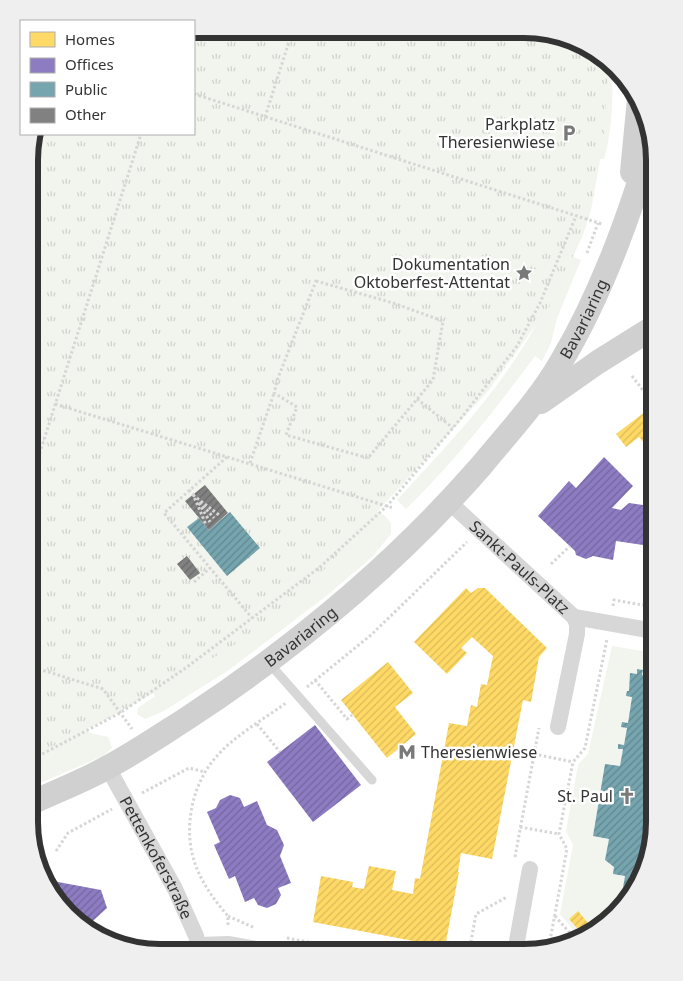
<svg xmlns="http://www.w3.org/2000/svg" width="683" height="981" font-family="'Noto Sans',sans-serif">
<defs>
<pattern id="park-tufts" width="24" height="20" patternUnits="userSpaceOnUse" patternTransform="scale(1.25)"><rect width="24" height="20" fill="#f1f5ed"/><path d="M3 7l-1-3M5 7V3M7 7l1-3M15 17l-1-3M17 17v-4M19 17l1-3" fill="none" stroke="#cfd2cc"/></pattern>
<pattern id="homes-hatch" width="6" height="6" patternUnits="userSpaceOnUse" patternTransform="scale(1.25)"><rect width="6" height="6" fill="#ffd966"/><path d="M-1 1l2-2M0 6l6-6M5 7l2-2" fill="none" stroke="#dbbb59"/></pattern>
<pattern id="offices-hatch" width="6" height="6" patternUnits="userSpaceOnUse" patternTransform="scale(1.25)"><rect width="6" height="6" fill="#8e7cc3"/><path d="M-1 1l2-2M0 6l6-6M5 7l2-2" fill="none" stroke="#75669f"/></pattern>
<pattern id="public-hatch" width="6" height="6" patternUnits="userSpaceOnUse" patternTransform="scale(1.25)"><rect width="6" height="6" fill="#76a5af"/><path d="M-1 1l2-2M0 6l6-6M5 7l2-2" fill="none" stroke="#61878f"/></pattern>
<pattern id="building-hatch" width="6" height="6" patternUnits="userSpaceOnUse" patternTransform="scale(1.25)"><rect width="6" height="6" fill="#818181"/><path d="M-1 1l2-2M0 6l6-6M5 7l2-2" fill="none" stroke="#6a6a6a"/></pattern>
</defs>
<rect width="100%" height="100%" fill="#fff"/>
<!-- grass -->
<g fill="#f1f5ed">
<path d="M609,62C616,85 611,136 604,159H595Z"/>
<path d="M567,254L581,260L557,318L551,343L542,361L535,356C495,410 454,462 406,509L397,500C442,451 490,401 525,344C543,316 555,285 567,254Z"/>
<polygon points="365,505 385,516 391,523 391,534 373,556 330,593 229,670 162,712 145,719 137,714 138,708 155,696 145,672"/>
<polygon points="612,646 654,653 653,677 642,675 643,670 638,669 637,674 630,674 629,691 627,691 632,697 624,745 619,744 618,748 623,749 620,766 605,764 593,836 609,839 605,860 614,867 613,874 625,876 620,905 581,939 560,914 573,845 566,831 578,765 588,754"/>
<polygon points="29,709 94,734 108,737 112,748 103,756 29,788"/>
</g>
<!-- park -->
<polygon fill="url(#park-tufts)" points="194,29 541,30 603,56 609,63 603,144 591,210 583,235 551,304 488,391 299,597 250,635 174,682 103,721 29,758 30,142 33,134 194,134"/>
<!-- homes -->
<g fill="url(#homes-hatch)">
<polygon points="654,405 654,450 652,452 639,437 626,447 616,434"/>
<polygon points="650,506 654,507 654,547 643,545"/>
<polygon points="466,588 471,593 478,588 485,588 547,648 539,657 531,702 523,700 492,859 461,853 458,872 459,872 445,947 313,922 321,876 353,882 352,887 364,889 369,866 396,871 392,890 413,894 415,878 420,879 449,723 467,726 471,705 477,707 481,684 487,685 493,656 472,637 461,648 467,653 447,674 414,642"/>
<polygon points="388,662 413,693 395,707 416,734 387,758 341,700"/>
<polygon points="578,911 593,929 584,936 569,919"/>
</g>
<!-- offices -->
<g fill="url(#offices-hatch)">
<polygon points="604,457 633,486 612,508 621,510 629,503 650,506 643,545 616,541 613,560 593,556 586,559 576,555 575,551 538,516 569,481 576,488"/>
<polygon points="315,725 361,785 313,822 267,762"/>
<polygon points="230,795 240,798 244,807 257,801 267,825 277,830 284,845 280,856 291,883 278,888 281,895 276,904 267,908 258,905 254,898 245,902 235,876 229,879 214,845 220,842 207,812 216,808 220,800"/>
<polygon points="42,879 101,890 107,908 85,928 80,925"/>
</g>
<!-- public -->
<g fill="url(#public-hatch)">
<polygon points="230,512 260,548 227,576 187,527 199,518 209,530"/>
<polygon points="637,669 643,670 642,675 654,677 654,831 632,895 620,905 625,876 613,874 614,867 605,860 609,839 593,836 605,764 620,766 623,749 618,749 618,744 624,745 627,728 621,727 622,722 628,723 632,697 626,696 627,691 629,691 630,673 637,674"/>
</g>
<!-- building -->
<g fill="url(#building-hatch)">
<polygon points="205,485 228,513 209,530 185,501"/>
<polygon points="187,556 200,573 190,580 177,564"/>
</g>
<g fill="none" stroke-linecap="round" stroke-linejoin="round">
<!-- path -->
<g stroke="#d6d6d6" stroke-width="3" stroke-dasharray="2.5 2.5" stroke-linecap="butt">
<polyline points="194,94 602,224"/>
<polyline points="265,117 293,29"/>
<polyline points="587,253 598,223"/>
<polygon points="316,281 393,303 443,321 433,380 368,458 286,435 297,407 274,393 278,378"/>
<polyline points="632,376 654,405"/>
<polyline points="417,399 453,428"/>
<polyline points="55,404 393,508"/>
<polyline points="29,435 44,440"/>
<polyline points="227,457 164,513 252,618"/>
<polyline points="250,463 274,393"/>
<polyline points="29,487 141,134"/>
<polyline points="189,490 193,494 206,525"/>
<polyline points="193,495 219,515"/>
<polyline points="200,502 214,518"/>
<polyline points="199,503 210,522"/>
<polyline points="551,564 570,546"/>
<polyline points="649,573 653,547"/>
<polyline points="194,582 210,568"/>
<polyline points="644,605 649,573 654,574"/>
<polyline points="613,606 614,600 654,607"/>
<polyline points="29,666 103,689 132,729"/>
<polyline points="315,680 347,719 352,715"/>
<polyline points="307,687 371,635 467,542"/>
<polyline points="257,724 280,752"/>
<polyline points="534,754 573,762"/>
<polyline points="29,761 120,713 187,667 320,567 387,506 462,417 517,346 540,303 576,216"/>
<polyline points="142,793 189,768 205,772"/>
<polyline points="520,827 559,834"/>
<polyline points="56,851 68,833 112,809"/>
<polyline points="515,857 539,728"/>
<polyline points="228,916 255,928"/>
<polyline points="555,916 576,940"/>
<path d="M228,925V916C213,899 199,879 193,857C184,824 193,783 216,757C234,736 264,719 286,703"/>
<polyline points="287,938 360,952"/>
<polyline points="551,938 557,945"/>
<polyline points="549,946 567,849 559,834 573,762 585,748 607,639"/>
<polyline points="469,952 476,914 507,897"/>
</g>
<!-- lane -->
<polyline stroke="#d7d7d7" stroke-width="9" points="269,663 372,780"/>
<!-- street -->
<g stroke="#d7d7d7" stroke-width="16">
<path id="s1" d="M449,502L574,617L577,624V634L558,727"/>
<polyline points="574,617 654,631"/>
<path id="s2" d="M108,768L175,889L196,936L200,951"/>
<polyline points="199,945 228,944 274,952"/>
<polyline points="515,952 530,869"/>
</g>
<!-- secondary -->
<g stroke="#d0d0d0" stroke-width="24">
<polyline points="632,172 639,99"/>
<polyline points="541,402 598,362 654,327"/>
<path id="s3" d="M29,804C56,791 84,781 110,766C136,752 161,735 186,719C296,647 394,566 481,466C509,432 539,400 561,362C601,295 628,219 651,145"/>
</g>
</g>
<!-- icons -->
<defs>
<g id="parking-bare" transform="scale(1.35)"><path d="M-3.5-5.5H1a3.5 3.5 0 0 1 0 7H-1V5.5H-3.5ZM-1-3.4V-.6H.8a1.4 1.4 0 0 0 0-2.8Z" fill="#7a7a7a" stroke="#fff" stroke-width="2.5" paint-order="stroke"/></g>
<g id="sight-bare" transform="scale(1.35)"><path d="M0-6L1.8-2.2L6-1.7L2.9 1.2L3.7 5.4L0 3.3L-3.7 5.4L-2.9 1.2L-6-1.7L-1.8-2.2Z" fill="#7a7a7a" stroke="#fff" stroke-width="2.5" paint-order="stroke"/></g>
<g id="metro-bare" transform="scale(1.35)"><path d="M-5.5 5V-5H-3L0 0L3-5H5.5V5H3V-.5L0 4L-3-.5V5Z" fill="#7a7a7a" stroke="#fff" stroke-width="2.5" paint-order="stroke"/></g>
<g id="church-bare" transform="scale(1.35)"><path d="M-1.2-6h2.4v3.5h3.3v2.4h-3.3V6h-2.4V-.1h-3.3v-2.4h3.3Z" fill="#7a7a7a" stroke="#fff" stroke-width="2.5" paint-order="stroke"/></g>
</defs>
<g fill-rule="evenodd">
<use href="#parking-bare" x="569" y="133"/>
<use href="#sight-bare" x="524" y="273"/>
<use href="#metro-bare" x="407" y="752"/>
<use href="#church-bare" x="627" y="796"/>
</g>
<g text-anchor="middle" stroke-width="5" stroke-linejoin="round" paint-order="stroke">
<!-- poi labels -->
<g font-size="16" fill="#333" stroke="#fff" text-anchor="end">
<text x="555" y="130">Parkplatz<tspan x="555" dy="18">Theresienwiese</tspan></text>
<text x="510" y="270">Dokumentation<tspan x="510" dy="18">Oktoberfest-Attentat</tspan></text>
<text x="421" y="758" text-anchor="start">Theresienwiese</text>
<text x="613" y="802">St. Paul</text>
</g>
<!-- street labels -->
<g font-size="16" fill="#333" stroke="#fff">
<text dy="6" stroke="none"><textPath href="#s3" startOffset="749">Bavariaring</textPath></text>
<text dy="6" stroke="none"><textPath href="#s1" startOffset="96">Sankt-Pauls-Platz</textPath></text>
<text dy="6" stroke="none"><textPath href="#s3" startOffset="320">Bavariaring</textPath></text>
<text dy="6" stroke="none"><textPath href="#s2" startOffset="102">Pettenkoferstraße</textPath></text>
</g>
</g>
<!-- crop -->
<path d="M0 0H683V981H0ZM160 38H524A122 122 0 0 1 646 160V822A122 122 0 0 1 524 944H160A122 122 0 0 1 38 822V160A122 122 0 0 1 160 38Z" fill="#efefef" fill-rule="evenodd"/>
<path fill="none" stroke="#333" stroke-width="6" d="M160 38H524A122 122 0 0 1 646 160V822A122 122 0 0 1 524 944H160A122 122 0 0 1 38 822V160A122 122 0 0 1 160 38Z"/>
<!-- legend -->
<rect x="20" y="20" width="175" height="115" fill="#ffffff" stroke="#adadad"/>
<rect x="30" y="32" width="25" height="15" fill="#ffd966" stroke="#adadad"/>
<text x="65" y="45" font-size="15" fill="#333333">Homes</text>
<rect x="30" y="58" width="25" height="15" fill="#8e7cc3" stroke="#adadad"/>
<text x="65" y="70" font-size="15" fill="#333333">Offices</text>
<rect x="30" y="82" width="25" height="15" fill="#76a5af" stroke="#adadad"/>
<text x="65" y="95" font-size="15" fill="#333333">Public</text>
<rect x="30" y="108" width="25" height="15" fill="#818181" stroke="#adadad"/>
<text x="65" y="120" font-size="15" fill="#333333">Other</text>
</svg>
